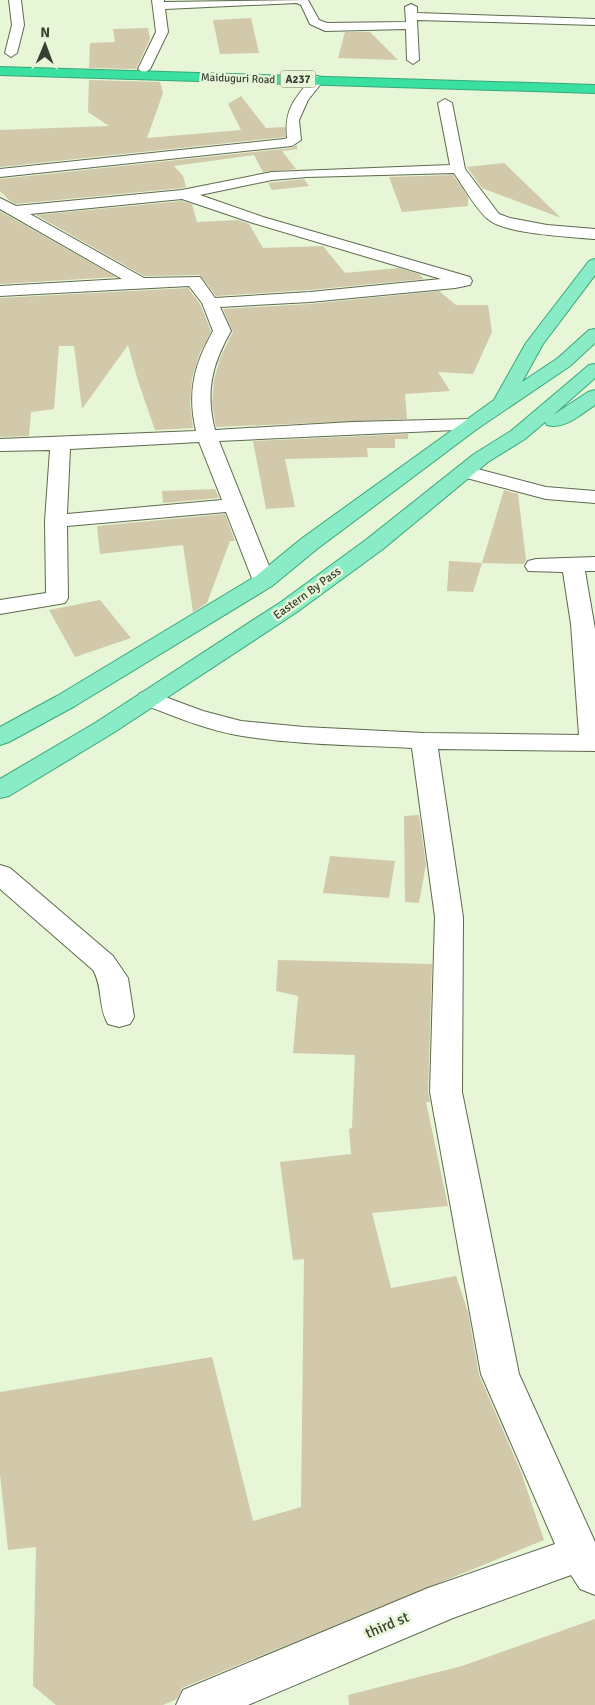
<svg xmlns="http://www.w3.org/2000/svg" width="595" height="1705" font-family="Signika,sans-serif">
<rect width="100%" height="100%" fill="#e6f6d7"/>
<!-- building -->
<g fill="#d1c9a9">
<polygon points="251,18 259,53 220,54 213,20"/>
<polygon points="148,28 150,39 136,69 89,68 90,43 115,42 113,29"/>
<polygon points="345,32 370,32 398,60 338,58"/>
<polygon points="89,80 160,82 163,93 147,138 241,130 228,104 241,96 266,128 285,127 285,137 0,167 0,130 109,126 88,112"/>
<polygon points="297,145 297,149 282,151 296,169 263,172 254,155 174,166 183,176 186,187 182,188 16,204 9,200 0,191 0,179 292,148"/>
<polygon points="504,163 561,218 482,188 467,167"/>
<polygon points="453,175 468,197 468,206 402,212 389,177"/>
<polygon points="304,179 309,186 272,190 268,183"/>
<polygon points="182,201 192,204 197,222 238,220 249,224 263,248 323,246 345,273 399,268 419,274 424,279 310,290 216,296 200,275 144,276 36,215"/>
<polygon points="0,211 116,277 0,284"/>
<polygon points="188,288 200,304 211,331 199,355 192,379 190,404 193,428 155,430 138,381 128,345 82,409 74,346 59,346 54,409 31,412 29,436 0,437 0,298"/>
<polygon points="439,291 456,305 488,305 492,332 473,374 438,372 450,391 405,394 407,419 216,427 212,403 214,379 221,356 233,332 223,309 310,304"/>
<polygon points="408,434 408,439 395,439 395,448 367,448 368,457 285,459 295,507 266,509 253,441"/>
<polygon points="215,489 219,498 163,503 162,491"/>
<polygon points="504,490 518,494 526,560 524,564 482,563"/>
<polygon points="225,514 235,541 230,541 207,603 193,612 183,545 100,554 97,526"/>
<polygon points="449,561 482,563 473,592 447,591"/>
<polygon points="100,600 131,638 75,657 49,610"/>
<polygon points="419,815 426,864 419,903 405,902 404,816"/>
<polygon points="330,856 395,861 389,898 323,893"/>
<polygon points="278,960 432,964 428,1092 430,1102 426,1102 448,1206 372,1213 391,1288 456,1276 468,1312 479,1375 521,1472 544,1540 182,1688 177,1699 163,1705 56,1705 33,1686 36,1547 8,1550 0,1474 0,1392 212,1357 253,1521 301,1507 304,1259 293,1260 280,1162 351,1154 349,1129 352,1128 355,1055 293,1053 298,996 276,991"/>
<polygon points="595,1619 595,1705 349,1705 348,1695 462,1666"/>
</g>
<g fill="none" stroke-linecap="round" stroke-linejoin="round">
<!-- minor casing -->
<g stroke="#5d6a4f" stroke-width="2">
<g id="minor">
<polygon points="9,0 21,0 24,25 17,53 11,57 5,53 12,25"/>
<polygon points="152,0 164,0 164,2 308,0 319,20 327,23 406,22 405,7 411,4 417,7 417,13 595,19 595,25 417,20 419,60 413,64 407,60 406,29 325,31 310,24 301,5 297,3 165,9 168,32 150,69 144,73 138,69 156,32"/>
<path d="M318,76L324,80L308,100L299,120L301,140L292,146L0,177V169L284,139L287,138C284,109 295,98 313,77Z"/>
<path d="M445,99L452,103L465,169L499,214L510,218L547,225L595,229V239C572,237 506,234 489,220C478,212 462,185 454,173L307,177L272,180L200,195L263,217L470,277L472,281L470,285L455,288L310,302L220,307L231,331C212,364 205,392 215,430L352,422L470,419L477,421L480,425L477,429L219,441L275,581L272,586L264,588L256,586L253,581L226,512L67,526L68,598L65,603L0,614V600L46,593L45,521L50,450L0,451V439L196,431C187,393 194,364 213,331L202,303L189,286L0,296V286L122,279L0,209V198L16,206L182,190L272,172L450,165L438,103ZM182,199L253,223L441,279L310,292L215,298L200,277L144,278L30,214ZM199,442L222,500L67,514L70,449Z"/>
<polygon points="466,466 546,487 595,491 595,503 546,499 459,476 456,472 459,468"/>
<path d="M595,557V571H585L595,629V751L438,749L463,917L462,1092L519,1374L595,1542V1595L580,1589L571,1575L453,1618L248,1705H176L183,1690L428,1588L555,1544L481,1374L430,1092L435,917L412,748C356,745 298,745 242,736C206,730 173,716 140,703L137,698L140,693L149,691L203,711L241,721L304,727L424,733L579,735L571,624L563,572L528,571L525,566L528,561L536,559Z"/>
<path d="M0,865L10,868L113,956L128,978L134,1017L130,1024L119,1027L108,1024C98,1008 103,986 93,970L0,889Z"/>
</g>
</g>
<!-- major casing -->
<g stroke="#39a77a" stroke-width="2">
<g id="major">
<polygon points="595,259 595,275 543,344 522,382 558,358 589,330 595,329 595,343 570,366 477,429 317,549 272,586 75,706 9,742 0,745 0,727 57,696 256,576 301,539 494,400 526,343 589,261"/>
<path d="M595,364V378L553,415L588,392L595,390V405C581,414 565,430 547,425L545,422L525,439L488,462L383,549L297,612L113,733L9,796L0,798V779L95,723L281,602L367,539L474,454L511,431L589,365Z"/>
</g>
</g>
<!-- highway casing -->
<g stroke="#39a77a" stroke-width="2">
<polygon id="highway" points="0,67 595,85 595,93 0,75"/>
</g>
<!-- minor -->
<use href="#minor" fill="#fff" fill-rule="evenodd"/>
<!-- major -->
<use href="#major" fill="#89ecc6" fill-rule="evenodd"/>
<!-- highway -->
<use href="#highway" fill="#3ae0a0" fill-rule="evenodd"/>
</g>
<g text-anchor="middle" stroke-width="5" stroke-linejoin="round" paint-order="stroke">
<!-- far-street labels -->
<g font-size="11" fill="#373e32" stroke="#e6f6d7">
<text transform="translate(238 78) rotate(2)" y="4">Maiduguri Road</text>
</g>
<!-- shield labels -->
<rect fill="#e6f6d7" stroke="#6c7564" stroke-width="1" x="280.5" y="70.5" width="35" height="17" rx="4"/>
<g font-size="11" font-weight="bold" fill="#373e32">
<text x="298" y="83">A237</text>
</g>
<!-- street labels -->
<g font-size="12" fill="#373e32" stroke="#e6f6d7">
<text transform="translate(307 593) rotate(-36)" y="4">Eastern By Pass</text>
</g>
<!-- near-street labels -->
<g font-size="15" fill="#373e32" stroke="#e6f6d7">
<text transform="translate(387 1625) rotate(-23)" y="5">third st</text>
</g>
</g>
<!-- north arrow -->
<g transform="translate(45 45) rotate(1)" stroke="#e6f6d7" stroke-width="4" paint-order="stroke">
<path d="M0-4L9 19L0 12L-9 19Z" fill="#373e32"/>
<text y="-8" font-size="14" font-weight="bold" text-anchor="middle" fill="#373e32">N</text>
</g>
</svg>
